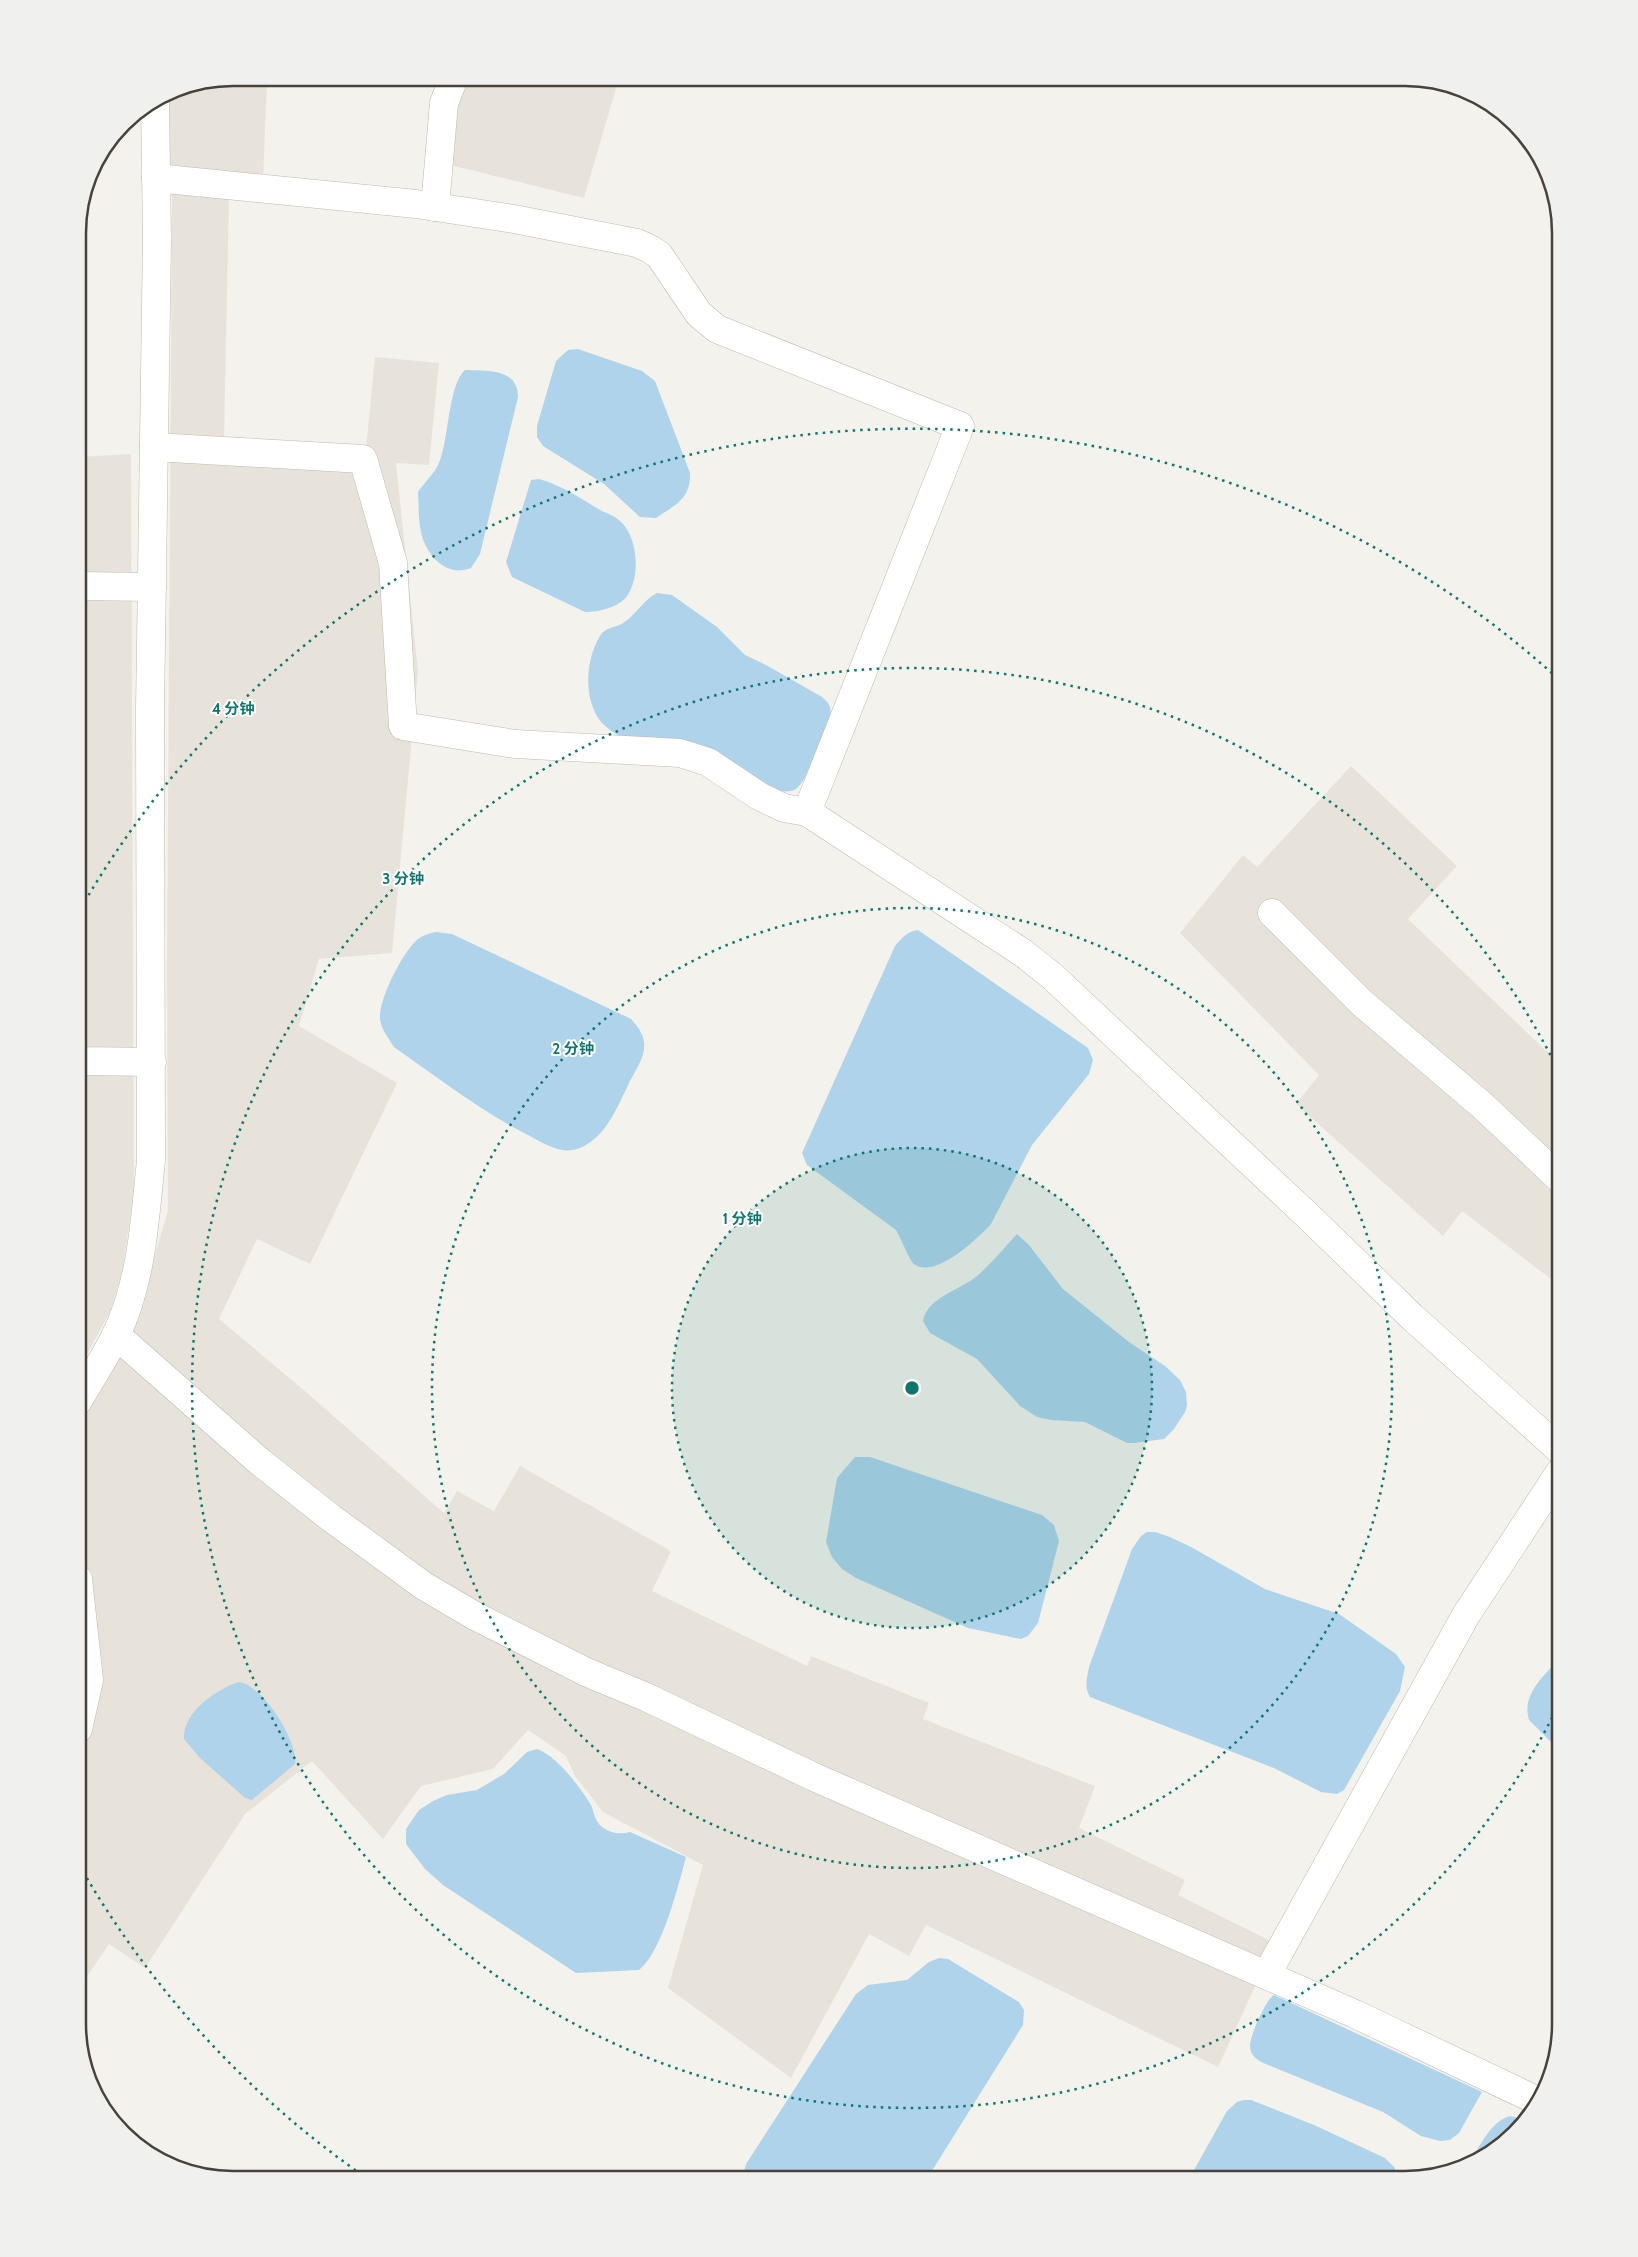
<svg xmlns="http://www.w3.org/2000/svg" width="1638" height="2257" font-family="Cabin,'Noto Sans SC',sans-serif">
<rect width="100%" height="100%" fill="#f4f2ec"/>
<!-- residential -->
<g fill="#e8e3da">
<polygon points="233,78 267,78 263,181 162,172 163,96 174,89"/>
<polygon points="457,78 619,78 584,198 442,163"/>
<polygon points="172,194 229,195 224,440 366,449 375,357 439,363 429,465 396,463 418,671 392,953 319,959 299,1026 397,1083 310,1264 257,1239 219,1319 306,1392 444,1513 457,1491 494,1511 520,1466 671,1551 652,1591 807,1666 811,1656 929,1703 923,1719 1095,1786 1079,1828 1185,1880 1178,1895 1275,1943 1218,2067 926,1925 909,1956 869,1934 791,2078 668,1988 703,1865 603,1812 575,1776 566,1756 528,1730 493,1769 421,1786 383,1839 312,1761 245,1814 145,1968 109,1944 78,1990 78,1431 134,1325 168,1211 167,966"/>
<polygon points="131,454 134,1188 123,1269 110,1312 78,1370 78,457"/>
<polygon points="1351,766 1457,866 1408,919 1560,1064 1560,1286 1462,1211 1443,1236 1296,1104 1319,1075 1180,933 1243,855 1257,867"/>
</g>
<!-- water -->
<g fill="#afd3eb">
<path d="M578,349L642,371L655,381L690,473C691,499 675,505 656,518L640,517L604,484L543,446L537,437V426L556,361L568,350Z"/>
<path d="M465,370C487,371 518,368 518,397L480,554L471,568C446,578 426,555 421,532C418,519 419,505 418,492C424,483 434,474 439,463C449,440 448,385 465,370Z"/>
<path d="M539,479C561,485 580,498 600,510C606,513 615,516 620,521C638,537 641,577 627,596C618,608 598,612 585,612L512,577L506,562L531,480Z"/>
<path d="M657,593L672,595L717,627L745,655L766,665L822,697C829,703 832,707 830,717C824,733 809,779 796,789C789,793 780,791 772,790L628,741C619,736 610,731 602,723C583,701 585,660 600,636C605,627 615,628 623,623C636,615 643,600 657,593Z"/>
<path d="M918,930L1088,1048L1093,1060L1089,1074L1032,1145L991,1224C978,1238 935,1280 914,1264C910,1262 901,1238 896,1230L807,1165L802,1153L895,946C902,938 907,931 918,930Z"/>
<path d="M436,932L452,934L631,1019C652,1041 645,1055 631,1079C619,1103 607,1137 580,1148C575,1150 566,1151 562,1150C548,1147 536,1139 524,1133C478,1109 437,1077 394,1047C389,1039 381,1029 380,1019C378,1000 405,946 421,937C426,934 432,933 436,932Z"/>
<path d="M1017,1234L1029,1245L1063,1289L1129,1342L1165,1366L1180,1380L1186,1392L1187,1406L1185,1412L1174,1429L1164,1439L1134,1443H1127L1085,1422L1051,1420L1037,1417L1020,1406L977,1359L930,1333L923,1321C927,1297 961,1290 977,1276C992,1263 1004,1248 1017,1234Z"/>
<polygon points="855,1457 870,1457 1042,1515 1054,1525 1059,1541 1038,1623 1028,1636 1021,1639 968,1628 856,1578 842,1569 832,1557 826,1542 837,1478"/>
<path d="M1147,1532H1155L1170,1537L1191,1547L1265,1589L1339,1614L1396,1654L1405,1667L1400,1691L1344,1790L1337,1794L1321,1792L1274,1768L1090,1697C1084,1686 1087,1678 1089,1667L1132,1549L1141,1536Z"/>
<path d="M1560,1658V1751L1529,1720C1521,1694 1545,1675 1560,1658Z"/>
<path d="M239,1682C263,1685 298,1741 295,1764L252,1800L245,1798L200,1758L184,1739C182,1713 216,1689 239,1682Z"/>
<path d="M537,1749C556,1755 581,1788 591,1805C594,1812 595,1821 601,1826C609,1833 620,1835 630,1832L686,1857C678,1886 662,1952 639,1970L576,1973L443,1885L425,1869L406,1844V1829L419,1810L433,1801L447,1795L477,1790L504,1774L527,1752Z"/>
<polygon points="939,1958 948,1959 1019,2002 1024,2010 1023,2025 930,2174 925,2179 742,2179 746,2164 856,1994 868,1985 907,1980 929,1962"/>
<path d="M1274,1995L1482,2092L1459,2133L1450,2140L1440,2141L1421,2136L1383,2112L1261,2062C1255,2058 1250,2054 1250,2046C1250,2036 1266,1999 1274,1995Z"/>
<polygon points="1244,2100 1251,2100 1314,2125 1385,2158 1395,2168 1394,2179 1189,2179 1227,2111 1237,2102"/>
<path d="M1510,2116L1522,2119L1483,2159L1470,2162C1480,2146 1491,2121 1510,2116Z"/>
</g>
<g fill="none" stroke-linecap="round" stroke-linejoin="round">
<!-- minor casing -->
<g stroke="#bfb9af" stroke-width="29">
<g id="minor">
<polyline points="156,178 416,204 514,219 637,243 650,249 659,255 699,314 717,329 960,426 807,812"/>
<polyline points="435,207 444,103 454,78"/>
<polyline points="154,447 363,459 393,563 403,726 515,744 680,753 708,762 759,796 784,808 807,812 1023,953 1052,976 1308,1216 1412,1317 1560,1450"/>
<polyline points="78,586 152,587"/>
<polyline points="1272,913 1362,1003 1484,1107 1560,1179"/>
<polyline points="78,1058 84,1061 152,1062"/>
<polyline points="116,1335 259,1461 331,1518 424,1586 475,1616 586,1672 646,1697 814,1777 1355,2014 1540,2102"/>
<path d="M78,1401C90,1379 105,1358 116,1335C142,1281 145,1218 151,1160L150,709L157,239L155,101"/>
<polyline points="78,1729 89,1680 78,1579"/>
<polyline points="1267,1974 1466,1615 1560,1472"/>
</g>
</g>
<!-- minor -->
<use href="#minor" stroke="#fff" stroke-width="28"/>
</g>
<!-- distance rings -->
<circle cx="912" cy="1388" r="240" fill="#0f766e" fill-opacity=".12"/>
<g fill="none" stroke="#0f766e" stroke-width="2.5" stroke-dasharray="2.5 5">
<circle cx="912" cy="1388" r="240"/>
<circle cx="912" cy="1388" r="480"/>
<path d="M1559 1704A720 720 0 1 1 1559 1072"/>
<path d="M368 2179A960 960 0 0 1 81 1868M81 908A960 960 0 0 1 1554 675"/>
</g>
<!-- crop -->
<path d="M0 0H1638V2257H0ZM233 86H1405A147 147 0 0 1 1552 233V2024A147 147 0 0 1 1405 2171H233A147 147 0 0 1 86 2024V233A147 147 0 0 1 233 86Z" fill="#f0f0ef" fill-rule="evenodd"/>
<path fill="none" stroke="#48423a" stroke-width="2.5" d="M233 86H1405A147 147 0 0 1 1552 233V2024A147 147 0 0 1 1405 2171H233A147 147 0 0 1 86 2024V233A147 147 0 0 1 233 86Z"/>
<circle cx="912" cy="1388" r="8" fill="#0f766e" stroke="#fff" stroke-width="2.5"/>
<g font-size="15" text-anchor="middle" font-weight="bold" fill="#0f766e" stroke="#fff" stroke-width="4" stroke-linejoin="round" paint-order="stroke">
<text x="233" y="714">4 分钟</text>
<text x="403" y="884">3 分钟</text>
<text x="573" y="1054">2 分钟</text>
<text x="742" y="1224">1 分钟</text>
</g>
</svg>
